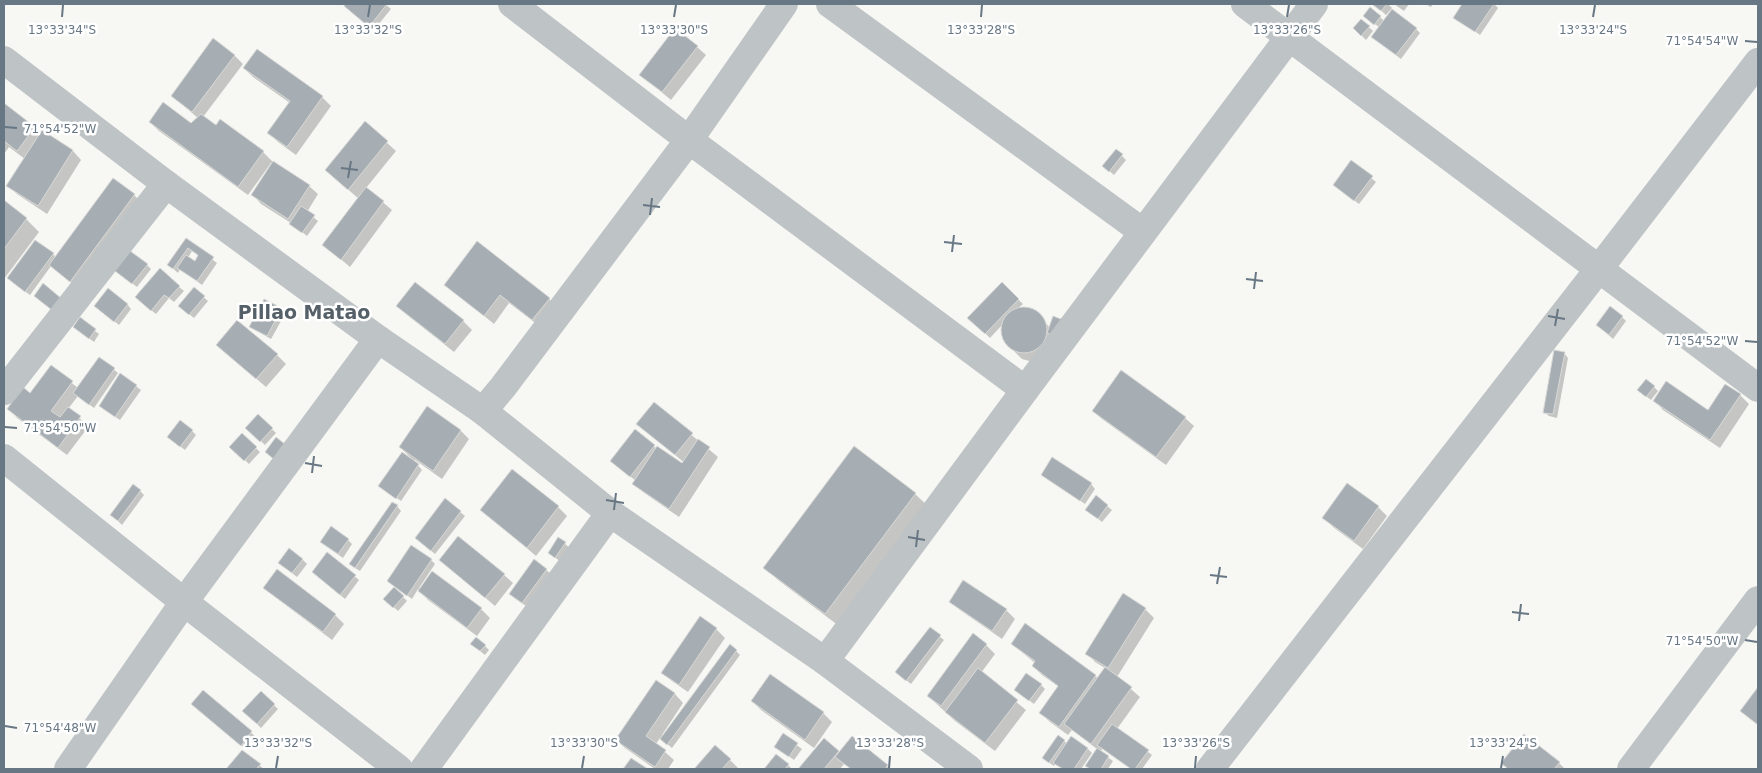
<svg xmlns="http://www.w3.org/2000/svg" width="1762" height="773" font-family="'DejaVu Sans',sans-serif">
<rect width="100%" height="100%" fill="#f7f7f4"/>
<!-- shadow -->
<g fill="#0003" fill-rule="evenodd">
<polygon points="347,4 385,4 391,9 374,30 349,10 345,6"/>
<polygon points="1376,4 1388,4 1392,8 1386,15 1375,5"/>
<polygon points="1394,4 1409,4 1404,11"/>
<polygon points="1425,4 1433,4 1431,7"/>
<polygon points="1464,4 1494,4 1498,8 1480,35 1455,17"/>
<polygon points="1380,17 1384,21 1416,29 1420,33 1401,59 1377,41 1379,27 1369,20"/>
<polygon points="1361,20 1373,31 1366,40 1354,28"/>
<polygon points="697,47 706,55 671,100 641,75"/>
<polygon points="234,55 243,64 203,117 216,127 220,121 263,152 274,163 309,186 318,194 307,212 318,221 307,236 291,223 261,204 253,195 273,164 271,163 248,195 159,131 150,122 191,124 198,118 172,96"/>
<polygon points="244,68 322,97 331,106 296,155 278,142 269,133 290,103 253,77"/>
<polygon points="4,105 41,134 42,131 73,151 81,160 47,214 17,194 8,185 25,159 9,147 4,154"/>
<polygon points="365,123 396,151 366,188 392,210 350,267 324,245 359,199 336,179"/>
<polygon points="1116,150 1126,160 1114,175 1108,170"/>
<polygon points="1351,162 1376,182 1359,204 1339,189"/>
<polygon points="134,195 143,204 80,290 51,266 30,295 13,283 53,254 56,258"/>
<polygon points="4,202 26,219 39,232 4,279"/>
<path d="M186,240L217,263L202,285L180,269L178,273L169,265ZM192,251L199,256L195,262L188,258Z"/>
<polygon points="147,265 151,269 137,287 117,272"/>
<polygon points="1002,284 1023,304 1017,309 1031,309 1037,313 1050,328 1065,322 1043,359 1029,361 1022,359 1007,344 1003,337 1003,324 990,338 969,318"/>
<polygon points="446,285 549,299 558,307 542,328 509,303 494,324"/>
<polygon points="179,287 184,291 174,302 169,298 156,314 141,302"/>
<polygon points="194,289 208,301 194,318 184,310"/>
<polygon points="127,304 131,309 119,325 100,310"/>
<polygon points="397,306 463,321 472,330 454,352 406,314"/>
<polygon points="281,309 285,314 271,339 255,330 251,326"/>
<polygon points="1622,317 1626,321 1613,339 1597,325"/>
<polygon points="80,319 99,334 94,342 74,327"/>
<polygon points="226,353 277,355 286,364 266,387"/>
<polygon points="1564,353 1568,358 1557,418 1549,416 1544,412"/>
<polygon points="100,359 118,373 94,408 78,396 68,409 89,426 67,455 17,418 9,409 31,395 52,367 78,388"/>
<polygon points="121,375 141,390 120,420 105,410"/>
<polygon points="1654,387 1658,391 1651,400 1643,394"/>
<polygon points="1740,395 1749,404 1720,448 1663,410 1655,401 1708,411"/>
<polygon points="654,404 718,457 679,517 643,492 634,483 636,481 611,461 635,431 657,449 686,467 687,465 638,424"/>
<polygon points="427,408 461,431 469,439 442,479 415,460 414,461 422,470 401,501 383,488 412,459 400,447"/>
<polygon points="1093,410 1185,418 1194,426 1166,465 1102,419"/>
<polygon points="258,416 276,433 265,445 247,428"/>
<polygon points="192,431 196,435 185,450 173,441"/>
<polygon points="242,435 260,452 249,464 231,447"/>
<polygon points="1042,475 1091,484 1095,489 1085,504"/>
<polygon points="1347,485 1378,507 1387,516 1363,549 1333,527 1324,518"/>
<polygon points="140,491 144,495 122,525 112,515"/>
<polygon points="915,494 928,506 839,626 778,580 765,567"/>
<polygon points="445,500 465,516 435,554 420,542"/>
<polygon points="397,506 401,511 360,571 355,568"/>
<polygon points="1107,506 1112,510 1102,522 1087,510"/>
<polygon points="558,507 567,516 536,556 481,510"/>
<polygon points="559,539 570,548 560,561 554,557"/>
<polygon points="348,540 352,544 343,558 326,546"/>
<polygon points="327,554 359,580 345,599 317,576"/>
<polygon points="303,560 307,564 297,577 284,567"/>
<polygon points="431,560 435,564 419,588 481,609 490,618 477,636 428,600 418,589 412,599 388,581"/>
<polygon points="441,560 504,575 513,583 495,606"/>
<polygon points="535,561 551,574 526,606 514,598"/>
<polygon points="277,571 335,615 344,624 332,640 274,596 265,588"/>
<polygon points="403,597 407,601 398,611 389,603"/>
<polygon points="951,602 1006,610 1015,619 1002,639 960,610"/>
<polygon points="1145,609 1154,618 1117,677 1140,697 1117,729 1152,755 1142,769 1131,769 1103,748 1100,752 1113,761 1108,769 1090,769 1087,766 1097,749 1072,730 1068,735 1050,722 1041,713 1059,687 1042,675 1033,666 1035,663 1012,644 1095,676 1098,678 1105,668 1095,662 1087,653"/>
<polygon points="716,629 725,638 688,692 672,681 663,673"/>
<polygon points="930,629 944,640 911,684 901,676"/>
<polygon points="986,645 995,654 981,673 1026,710 995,751 955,721 928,696"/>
<polygon points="485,646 489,650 485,655 476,648"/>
<polygon points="736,651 740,655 672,748 660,738 656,744 674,760 668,769 655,769 625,748 616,740 656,681 675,694 683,703 662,735 664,736"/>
<polygon points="771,675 823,713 832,722 814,748 761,710 752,701"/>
<polygon points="1041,685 1045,689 1034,704 1015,690"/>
<polygon points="204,692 256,737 246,749 197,708"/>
<polygon points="261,693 278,709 261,728 244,711"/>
<polygon points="783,735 802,749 794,760 776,747"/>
<polygon points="852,738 890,769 851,769 844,764 840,769 800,769 824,740 839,753"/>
<polygon points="1064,741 1067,744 1088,749 1092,753 1081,769 1063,769 1056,763 1054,766 1048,762"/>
<polygon points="716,747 730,760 739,769 696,769"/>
<polygon points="242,751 264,769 267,769 228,769"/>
<polygon points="776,755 788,765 792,769 766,769"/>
<polygon points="1503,763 1559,763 1565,769 1509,769"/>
</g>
<!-- building -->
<g fill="#a6aeb4" stroke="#d9d9d7">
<polygon points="345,4 387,4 369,27 344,6"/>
<polygon points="1374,4 1387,4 1381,11 1373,5"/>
<polygon points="1462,4 1494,4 1475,32 1453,18"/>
<polygon points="1370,7 1381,16 1374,25 1363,16"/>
<polygon points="1392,9 1417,28 1396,55 1371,37"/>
<polygon points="1361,19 1370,26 1361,36 1353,28"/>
<polygon points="675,28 698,46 662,92 639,75"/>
<polygon points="213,38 235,55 192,112 171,96"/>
<polygon points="257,49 323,96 287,147 267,133 290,101 243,68"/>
<polygon points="163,102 191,123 201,114 216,125 220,119 264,151 238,187 149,122"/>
<polygon points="4,103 35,127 17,151 4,141"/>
<polygon points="365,121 388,141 348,190 325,170"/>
<polygon points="42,130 73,150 38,206 6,186"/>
<polygon points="1116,149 1123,154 1109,172 1102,166"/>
<polygon points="1351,160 1373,176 1354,201 1333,185"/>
<polygon points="273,161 310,185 288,219 251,195"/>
<polygon points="113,178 135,194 70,282 49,265"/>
<polygon points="366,187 384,201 341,260 322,245"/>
<polygon points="4,200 27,218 4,249"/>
<polygon points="301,206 315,215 302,233 289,224"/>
<polygon points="186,238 214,257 197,281 177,268 186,255 195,261 198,255 188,248 173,269 167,265"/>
<polygon points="35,240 54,253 25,292 7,278"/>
<polygon points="477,241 550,298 532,320 500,295 484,316 444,285"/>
<polygon points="126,248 148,264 132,284 111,268"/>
<polygon points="160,268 180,286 169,298 164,295 151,311 135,297"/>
<polygon points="415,282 464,320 445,344 396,306"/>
<polygon points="1002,282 1019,299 985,334 967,318"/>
<polygon points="43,283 62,299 53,311 34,296"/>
<polygon points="194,287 205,296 189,315 178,306"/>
<polygon points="108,288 128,304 114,322 94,306"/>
<polygon points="264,299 282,308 267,336 249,327"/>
<polygon points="1610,306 1623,316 1609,335 1596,325"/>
<circle cx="1024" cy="330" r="23"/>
<polygon points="1053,316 1066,321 1060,338 1047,333"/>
<polygon points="80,317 96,329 89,339 73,327"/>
<polygon points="237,320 278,354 256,379 216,345"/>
<polygon points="1554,350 1565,352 1553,414 1543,413"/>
<polygon points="99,357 115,368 89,405 73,393"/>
<polygon points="51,365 73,381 51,411 60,417 68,407 81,416 58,448 7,409 23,387 30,393"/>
<polygon points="1121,370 1186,417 1156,457 1092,411"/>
<polygon points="120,373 137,385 115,417 99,406"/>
<polygon points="1646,379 1655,386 1646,397 1637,390"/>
<polygon points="1666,381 1708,410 1725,384 1741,394 1710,440 1653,401"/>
<polygon points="654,402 693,433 675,455 636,424"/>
<polygon points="427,406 461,430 433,471 399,447"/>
<polygon points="258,414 273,428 260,442 245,428"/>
<polygon points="180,420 193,430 180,447 167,437"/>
<polygon points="635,429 655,445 630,477 610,461"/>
<polygon points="242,433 257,447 244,461 229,447"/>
<polygon points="276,437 291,449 280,464 265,452"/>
<polygon points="698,439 710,447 669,509 632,484 657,446 682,463"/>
<polygon points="854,446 916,493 825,614 763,568"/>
<polygon points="402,452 419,464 396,499 378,486"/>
<polygon points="1052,457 1092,483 1080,501 1041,475"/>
<polygon points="512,469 559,506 527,548 480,510"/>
<polygon points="1347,483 1379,506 1354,541 1322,518"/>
<polygon points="133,484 141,490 118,521 110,515"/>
<polygon points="1096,495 1108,505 1098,519 1085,510"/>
<polygon points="445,498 461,511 431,551 415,538"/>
<polygon points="392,502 398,505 355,568 349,564"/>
<polygon points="331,526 349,539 338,554 320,542"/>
<polygon points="458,536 505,574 485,598 439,560"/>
<polygon points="558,537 566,542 555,558 548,553"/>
<polygon points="411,545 432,559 407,596 387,581"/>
<polygon points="289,548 303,559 292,573 278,563"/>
<polygon points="327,552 356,575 340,595 312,572"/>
<polygon points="534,559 547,569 522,603 509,594"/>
<polygon points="277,569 336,614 323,632 263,588"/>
<polygon points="432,571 482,608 467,628 418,591"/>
<polygon points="963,580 1007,609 992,631 949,602"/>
<polygon points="394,587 404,596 393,608 383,599"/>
<polygon points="1123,593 1146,608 1108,668 1085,654"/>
<polygon points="700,616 717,628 679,685 661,673"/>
<polygon points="1025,623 1096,675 1059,727 1039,713 1058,686 1032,666 1035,661 1011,644"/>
<polygon points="930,627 941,635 906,681 895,672"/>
<polygon points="973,633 987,644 941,706 927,696"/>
<polygon points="476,637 486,645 480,651 470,644"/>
<polygon points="730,644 737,650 667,745 660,739"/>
<polygon points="1105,667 1132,687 1091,744 1064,724"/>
<polygon points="978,668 1018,700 985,743 945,712"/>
<polygon points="1026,673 1042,684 1029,701 1014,690"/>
<polygon points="770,674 824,712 805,740 751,701"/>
<polygon points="656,680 675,693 646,736 666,750 655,767 615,740"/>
<polygon points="1758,687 1758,725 1740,711"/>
<polygon points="203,690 252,731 241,746 191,704"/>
<polygon points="261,691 275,704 257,724 242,711"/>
<polygon points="1112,724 1149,750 1135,769 1131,769 1097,745"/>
<polygon points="783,733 798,743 789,757 774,747"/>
<polygon points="1524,734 1560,762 1554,769 1508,769 1501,763"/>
<polygon points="1058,735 1065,740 1049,763 1042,758"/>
<polygon points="852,736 888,765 885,769 851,769 835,757"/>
<polygon points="1071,736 1088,748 1074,769 1063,769 1053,763"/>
<polygon points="824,738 839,751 824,769 798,769"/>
<polygon points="715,745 731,759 722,769 694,769"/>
<polygon points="1097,748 1109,756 1101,769 1090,769 1085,766"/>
<polygon points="242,750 261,764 256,769 226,769"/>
<polygon points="776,754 789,764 785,769 764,769"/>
<polygon points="631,758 648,769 623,769"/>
</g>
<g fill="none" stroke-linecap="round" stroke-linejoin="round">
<!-- minor -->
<g stroke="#bec3c6" stroke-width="28">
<polyline points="512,4 689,140 1025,390"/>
<polyline points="830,4 1143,232"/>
<polyline points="1245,4 1758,388"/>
<polyline points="4,60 166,184 378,339 483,411 610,513 825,661 969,769"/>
<polyline points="4,391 166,184"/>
<polyline points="483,411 503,387 689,140 784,4"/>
<polyline points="4,458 184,602 399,769"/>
<polyline points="825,661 1025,390 1314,4"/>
<polyline points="68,769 184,602 378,339"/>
<polyline points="424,769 610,513"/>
<polyline points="1210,769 1598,270 1758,62"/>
<polyline points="1631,769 1758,600"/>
</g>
</g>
<!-- ticks -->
<path fill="none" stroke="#687784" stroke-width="2" d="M62,17L63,5M368,17L370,5M674,17L676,5M981,17L982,5M1287,17L1289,5M1593,17L1595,5M1745,41L1757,42M5,127L17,128M341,168L358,170M348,178L351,161M643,205L660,207M650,215L652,198M944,242L962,244M952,252L954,235M1246,279L1263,281M1254,289L1256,272M1548,316L1565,319M1555,326L1558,309M1745,341L1757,342M5,427L17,428M305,463L322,466M312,473L314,456M606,500L624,503M614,510L616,493M908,537L925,540M916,547L918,530M1210,575L1227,577M1217,584L1220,567M1512,612L1529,614M1519,621L1521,604M1745,640L1757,642M5,726L17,728M276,768L278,756M582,768L584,756M889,768L890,756M1195,768L1196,756M1501,768L1503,756"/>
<g text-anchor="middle" stroke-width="5" stroke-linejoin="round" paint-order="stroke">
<!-- neighbourhood labels -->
<g font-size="19" font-weight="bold" fill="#556069" stroke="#fff">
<text x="304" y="319">Pillao Matao</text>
</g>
</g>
<g font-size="12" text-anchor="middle" fill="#687784" stroke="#fff" stroke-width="5" stroke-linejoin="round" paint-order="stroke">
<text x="62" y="34">13°33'34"S</text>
<text x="368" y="34">13°33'32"S</text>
<text x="674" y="34">13°33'30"S</text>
<text x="981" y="34">13°33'28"S</text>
<text x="1287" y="34">13°33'26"S</text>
<text x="1593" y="34">13°33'24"S</text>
<text x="1702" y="45">71°54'54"W</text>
<text x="60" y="133">71°54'52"W</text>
<text x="1702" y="345">71°54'52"W</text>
<text x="60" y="432">71°54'50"W</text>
<text x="1702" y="645">71°54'50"W</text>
<text x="60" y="732">71°54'48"W</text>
<text x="278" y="747">13°33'32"S</text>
<text x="584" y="747">13°33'30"S</text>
<text x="890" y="747">13°33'28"S</text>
<text x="1196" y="747">13°33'26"S</text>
<text x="1503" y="747">13°33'24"S</text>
</g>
<!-- border -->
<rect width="1762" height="773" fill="none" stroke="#687784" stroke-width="10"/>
</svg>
